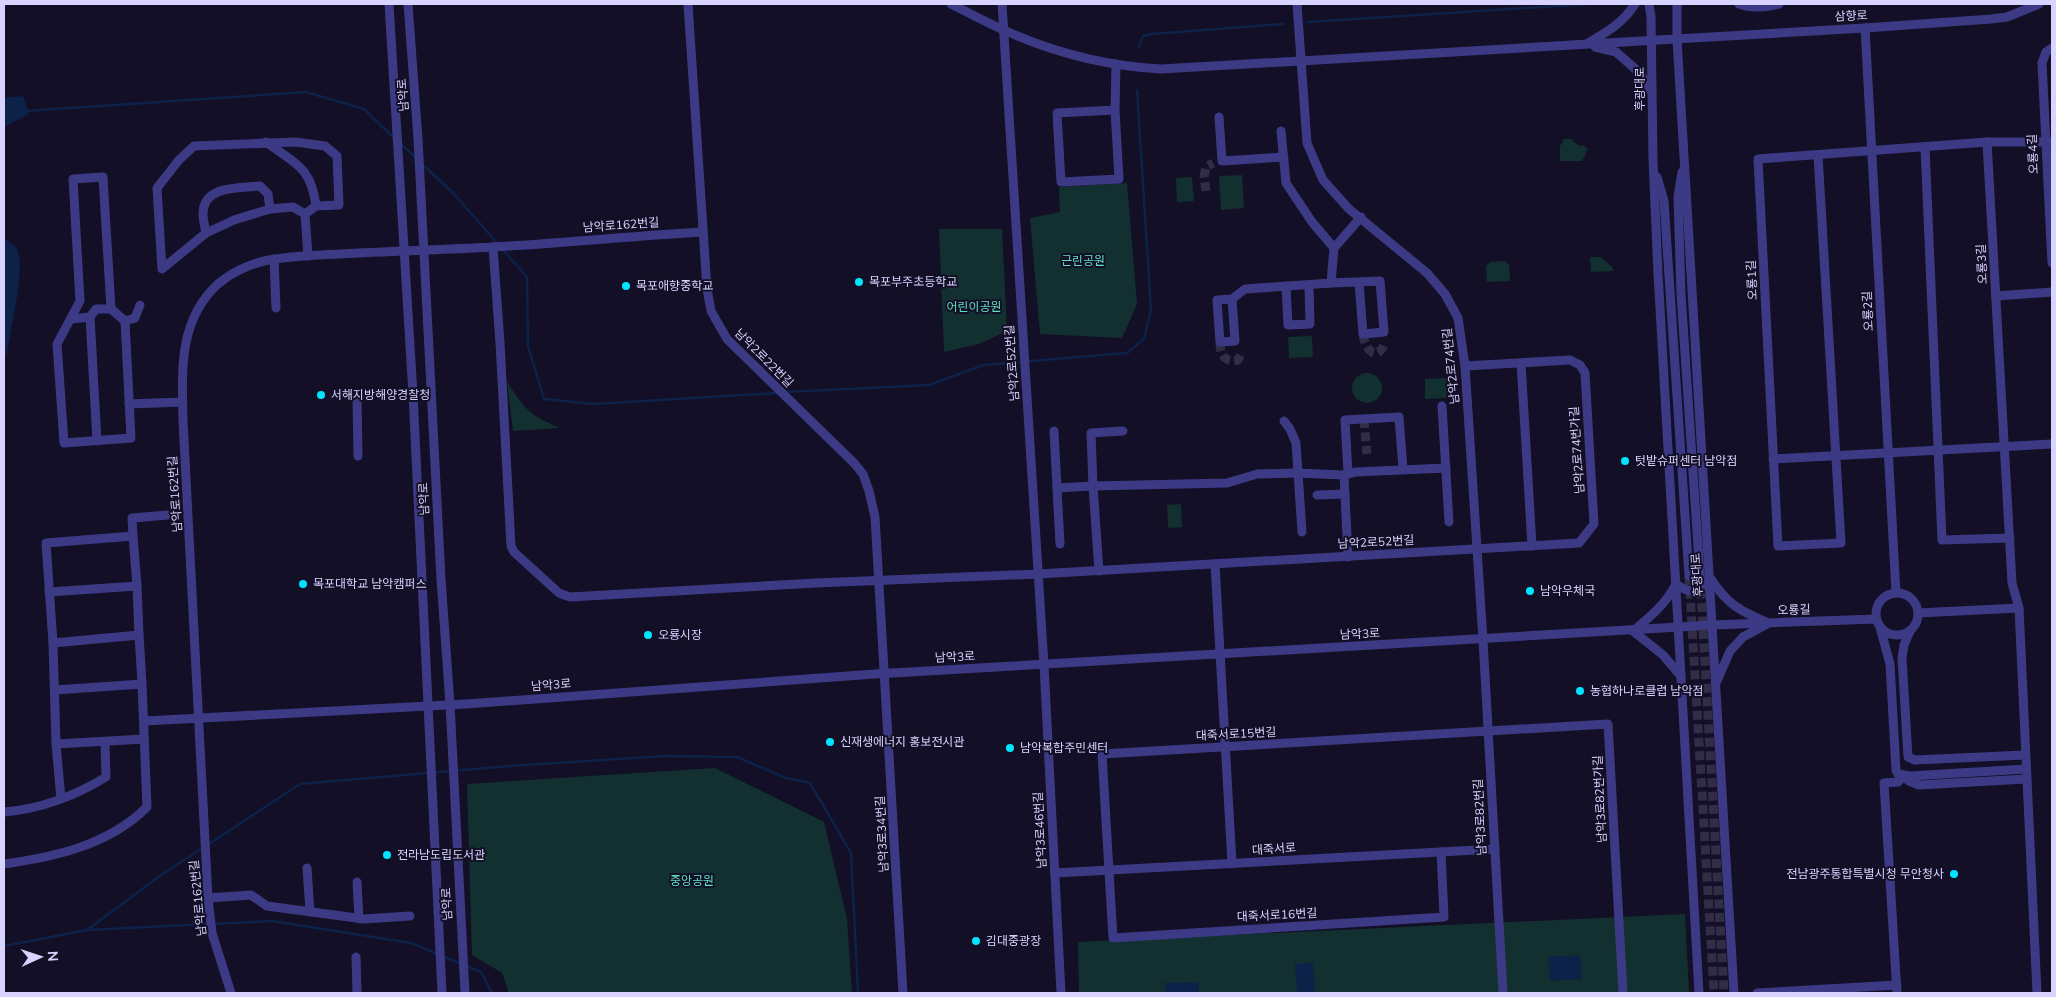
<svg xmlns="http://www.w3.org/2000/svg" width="2056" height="997" font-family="'Nunito Sans','Noto Sans KR',sans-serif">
<rect width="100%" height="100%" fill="#130f26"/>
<!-- green -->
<g fill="#12302f">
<polygon points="1564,139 1571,139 1579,146 1583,145 1588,149 1582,161 1560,161 1560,146"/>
<polygon points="1242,175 1244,208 1221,210 1219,176"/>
<polygon points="1192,177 1194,201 1177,202 1176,178"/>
<polygon points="1127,183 1137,304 1122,338 1040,334 1030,218 1060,212 1059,187"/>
<polygon points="939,229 1002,229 1007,331 979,344 944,352"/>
<polygon points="1590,257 1601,257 1612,267 1613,271 1591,272"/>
<polygon points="1505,261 1509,265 1510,281 1487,282 1486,266 1490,262"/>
<polygon points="1312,336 1313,357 1289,358 1288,337"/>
<circle cx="1367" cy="388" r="15"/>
<polygon points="1446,378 1447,398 1425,399 1425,379"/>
<path d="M507,382C526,410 528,414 560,428L513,431Z"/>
<polygon points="1181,504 1182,527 1168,528 1167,505"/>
<polygon points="715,768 824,822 847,919 852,993 509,993 502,973 472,955 467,784"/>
<polygon points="1685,914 1689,993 1079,993 1078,942"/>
</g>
<!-- water -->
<g fill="#0c2248">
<polygon points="23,96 29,114 4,127 4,98"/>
<path d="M4,238C7,241 14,244 16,248C27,263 10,332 7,352L4,358Z"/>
<polygon points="1580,955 1582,979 1550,981 1548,957"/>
<polygon points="1313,963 1315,993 1297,993 1295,964"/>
<polygon points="1199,982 1199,993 1166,993 1164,983"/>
</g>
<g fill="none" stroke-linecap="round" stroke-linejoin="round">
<!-- stream -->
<g stroke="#0c2248" stroke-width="2.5">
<polyline points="1308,22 1590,4"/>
<polyline points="1139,47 1143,36 1152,34 1283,24"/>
<polyline points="25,111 306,92 364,109 395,139"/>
<polyline points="401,144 417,159"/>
<polyline points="423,165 453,193 498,244"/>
<polyline points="503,250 527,277 528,346 544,399 593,404 777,393"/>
<polyline points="785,392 929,385 984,365 1127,353 1144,339 1151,310 1137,90"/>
<polyline points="209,844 300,784 510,766 664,756 737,757 786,778 810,783 851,853 858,993"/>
<polyline points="214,924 272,921 411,943 437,954"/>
<polyline points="87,930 161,875 204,847"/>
<polyline points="4,946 87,930 208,924"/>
<polyline points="442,956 481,972 492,993"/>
</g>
<!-- minor-tunnel -->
<g stroke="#312d47" stroke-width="9" stroke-dasharray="9 4.5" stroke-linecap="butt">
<polyline points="1206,191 1204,176 1206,167 1213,163"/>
<path d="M1363,334C1364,347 1376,363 1384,345"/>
<path d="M1220,342C1220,354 1224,363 1238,360L1242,352"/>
<polyline points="1364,419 1367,454"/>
<polyline points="1689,576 1714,993"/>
<polyline points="1700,576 1724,993"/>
</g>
<!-- minor -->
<g stroke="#3d3a85" stroke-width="9">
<polyline points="389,4 413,394 442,993"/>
<polyline points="408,4 418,139 441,579 450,704 465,993"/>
<polyline points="688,4 707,289 711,311 727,339 854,463 863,474 869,491 875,517 903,993"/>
<path d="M951,4C969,13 987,23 1006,31C1055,53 1107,66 1161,69L1865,28L1991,19L2007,17L2039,4"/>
<polyline points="1002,4 1044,665 1061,993"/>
<polyline points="1297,4 1307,143 1323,180 1349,209 1427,273 1445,294 1458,318 1465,366 1483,640 1503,993"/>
<polyline points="1649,4 1651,17 1653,160 1658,273 1699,993"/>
<polyline points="1677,4 1677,39 1734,993"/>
<path d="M1739,4C1753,9 1766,7 1779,4"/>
<polyline points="1865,28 1896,593"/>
<path d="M1588,43C1607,32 1623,23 1635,4"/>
<polyline points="1595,47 1616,52 1640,73 1652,92"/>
<polyline points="2052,48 2046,52 2042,63 2052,263"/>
<polyline points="1115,110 1057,113 1061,182 1119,179 1115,110 1116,64"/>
<polyline points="1219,117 1222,161 1284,157"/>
<polyline points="1281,131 1286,183 1312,222 1334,248"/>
<path d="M266,142C295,164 311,166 316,206"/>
<polyline points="1987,142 2012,583 2019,608 2037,993"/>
<polyline points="1925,147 1942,540 2010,538"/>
<polyline points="1818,155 1841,543 1778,546 1758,159 1987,142 2052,142"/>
<polyline points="1682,172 1678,197 1681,294 1700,576"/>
<polygon points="103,177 111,309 125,321 131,438 64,443 57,344 80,301 73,179"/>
<polyline points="1657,177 1664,201 1689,576"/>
<polyline points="305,214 293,207 270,209 234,220 206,233 162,269 157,188 179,160 194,146 295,142 325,146 337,156 339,205 316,206 305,214 308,256"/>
<path d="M206,233C205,227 203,220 203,214C203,185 240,188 260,186L268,194L270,209"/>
<polyline points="493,247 500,343 511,546 514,552 559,593 570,597 816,583 1038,574 1579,543 1594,524 1585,373 1580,365 1570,360 1465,366"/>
<polyline points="274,259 276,308"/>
<polyline points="1331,283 1380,281 1384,332 1363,334 1359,282"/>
<polyline points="1286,286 1288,325 1310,324 1309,285"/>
<polyline points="1996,296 2052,292"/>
<polyline points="1232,299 1235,341 1220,342 1217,300 1232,299 1245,289 1331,283 1334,248 1361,217"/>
<polyline points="71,319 90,317"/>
<polyline points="125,321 135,318 140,305"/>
<polyline points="1521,363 1532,546"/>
<polyline points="129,404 183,402"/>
<polyline points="1442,406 1449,522"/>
<polyline points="1284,421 1290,429 1296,443 1302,532"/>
<polyline points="1054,431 1057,488 1093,486 1091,433 1123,431"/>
<polyline points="97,441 90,317 96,309 111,309"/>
<polyline points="358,456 357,397 361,394 382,393"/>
<polyline points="1773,459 2052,444"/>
<polyline points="1348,473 1345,420 1399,417 1403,469"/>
<polyline points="1344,475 1348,557"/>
<polyline points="1057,488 1060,544"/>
<polyline points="1317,495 1345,494"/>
<polyline points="133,536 132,518 168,515"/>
<polyline points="1215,564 1232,864"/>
<polyline points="1099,571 1093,486 1227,483 1257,474 1297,473 1344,475 1356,472 1446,468"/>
<path d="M1711,579C1727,604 1740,611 1766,622"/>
<polyline points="49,592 137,586 139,635"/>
<circle cx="1897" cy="614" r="21"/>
<polyline points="1918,613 2019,608"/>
<polyline points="1880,627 1890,664 1896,770 1898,774 1910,776 2026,769"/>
<polyline points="1910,631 1904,645 1902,658 1908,757 1915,760 2025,755"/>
<polyline points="53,643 139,635 142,684"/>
<path d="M1681,676L1663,655L1633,631C1650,617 1666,604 1676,584C1687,592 1693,593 1706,587L1709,579"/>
<polyline points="1717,681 1730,651 1743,637 1767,624"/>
<polyline points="145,721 466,704 875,674 1713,625 1876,619"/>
<polyline points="56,744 144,739"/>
<polyline points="61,799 56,744 53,643 46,543 133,536 137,586"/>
<path d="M4,812C40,809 75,796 106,777L105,742"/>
<polyline points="1441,852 1444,917 1113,938 1102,754 1608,724 1623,993"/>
<path d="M4,864C55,857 109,845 147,807L142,684L55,690"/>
<polyline points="307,868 310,912"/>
<polyline points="1055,873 1495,849"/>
<polyline points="357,882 359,919"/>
<polyline points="208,898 251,895 267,906 364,919 410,916"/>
<polyline points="356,957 357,993"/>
<path d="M231,993L212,933L208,898L183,421C182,372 178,320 218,284C232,272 252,263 269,260C292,256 317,255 341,254C391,251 442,250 492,247C563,243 633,236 703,232"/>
<polyline points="1757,993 1897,985"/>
<polyline points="1897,993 1884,783 1898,782 1903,776 1909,781 1919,785 2026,779"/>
</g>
</g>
<!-- markers -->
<g fill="#00e5ff" stroke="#130f26" stroke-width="2">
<circle cx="859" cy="282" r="5"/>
<circle cx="626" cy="286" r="5"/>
<circle cx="321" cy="395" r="5"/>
<circle cx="1625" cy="461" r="5"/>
<circle cx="303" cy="584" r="5"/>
<circle cx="1530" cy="591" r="5"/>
<circle cx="648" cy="635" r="5"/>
<circle cx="1580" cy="691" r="5"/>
<circle cx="830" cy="742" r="5"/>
<circle cx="1010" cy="748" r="5"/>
<circle cx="387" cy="855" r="5"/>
<circle cx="1954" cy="874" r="5"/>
<circle cx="976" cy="941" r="5"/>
</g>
<g text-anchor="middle" stroke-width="4" stroke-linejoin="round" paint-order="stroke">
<!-- street labels -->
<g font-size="12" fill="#d9d4ff" stroke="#130f26">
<text transform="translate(1851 16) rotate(-3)" y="4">삼향로</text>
<text transform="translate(1640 89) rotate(-90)" y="4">후광대로</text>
<text transform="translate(403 95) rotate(-94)" y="4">남악로</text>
<text transform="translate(2033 154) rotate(-93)" y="4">오룡4길</text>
<text transform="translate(621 225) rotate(-4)" y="4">남악로162번길</text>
<text transform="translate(1982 264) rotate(-93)" y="4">오룡3길</text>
<text transform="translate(1752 280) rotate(-93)" y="4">오룡1길</text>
<text transform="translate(1868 311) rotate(-93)" y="4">오룡2길</text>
<text transform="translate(764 358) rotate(45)" y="4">남악2로22번길</text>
<text transform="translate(1012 363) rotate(-94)" y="4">남악2로52번길</text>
<text transform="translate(1451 366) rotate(-96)" y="4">남악2로74번길</text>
<text transform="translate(1577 450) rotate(-94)" y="4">남악2로74번가길</text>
<text transform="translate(175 494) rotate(-94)" y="4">남악로162번길</text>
<text transform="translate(424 499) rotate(-93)" y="4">남악로</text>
<text transform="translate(1376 542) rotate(-3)" y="4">남악2로52번길</text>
<text transform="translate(1697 575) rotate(-94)" y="4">후광대로</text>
<text transform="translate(1794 610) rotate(-2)" y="4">오룡길</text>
<text transform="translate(1360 634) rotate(-3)" y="4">남악3로</text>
<text transform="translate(955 657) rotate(-3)" y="4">남악3로</text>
<text transform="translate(551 685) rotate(-4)" y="4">남악3로</text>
<text transform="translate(1236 734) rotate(-3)" y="4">대죽서로15번길</text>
<text transform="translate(1600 799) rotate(-93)" y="4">남악3로82번가길</text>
<text transform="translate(1480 817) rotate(-93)" y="4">남악3로82번길</text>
<text transform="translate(1040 830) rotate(-93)" y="4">남악3로46번길</text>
<text transform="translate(882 834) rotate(-93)" y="4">남악3로34번길</text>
<text transform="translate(1274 849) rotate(-4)" y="4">대죽서로</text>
<text transform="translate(198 898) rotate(-96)" y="4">남악로162번길</text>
<text transform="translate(447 904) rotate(-93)" y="4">남악로</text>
<text transform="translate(1277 915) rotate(-3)" y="4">대죽서로16번길</text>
</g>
<!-- park labels -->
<g font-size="12" fill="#5fe0c0" stroke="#130f26">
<text x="1083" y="265">근린공원</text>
<text x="974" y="311">어린이공원</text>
<text x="692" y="885">중앙공원</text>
</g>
<!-- poi labels -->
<g font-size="12" fill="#d9d4ff" stroke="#130f26" text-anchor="start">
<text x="869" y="286">목포부주초등학교</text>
<text x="636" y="290">목포애향중학교</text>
<text x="331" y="399">서해지방해양경찰청</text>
<text x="1635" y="465">텃밭슈퍼센터 남악점</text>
<text x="313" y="588">목포대학교 남악캠퍼스</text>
<text x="1540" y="595">남악우체국</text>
<text x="658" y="639">오룡시장</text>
<text x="1590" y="695">농협하나로클럽 남악점</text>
<text x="840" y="746">신재생에너지 홍보전시관</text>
<text x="1020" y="752">남악복합주민센터</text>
<text x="397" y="859">전라남도립도서관</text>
<text x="1944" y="878" text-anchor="end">전남광주통합특별시청 무안청사</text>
<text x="986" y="945">김대중광장</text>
</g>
</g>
<!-- border -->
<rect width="2056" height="997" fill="none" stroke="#d9d4ff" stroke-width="10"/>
<!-- north arrow -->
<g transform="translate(40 957) rotate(87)" stroke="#130f26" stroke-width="4" paint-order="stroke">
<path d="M0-4L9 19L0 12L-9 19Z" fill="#d9d4ff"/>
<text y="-8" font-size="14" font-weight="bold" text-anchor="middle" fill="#d9d4ff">N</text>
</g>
</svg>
